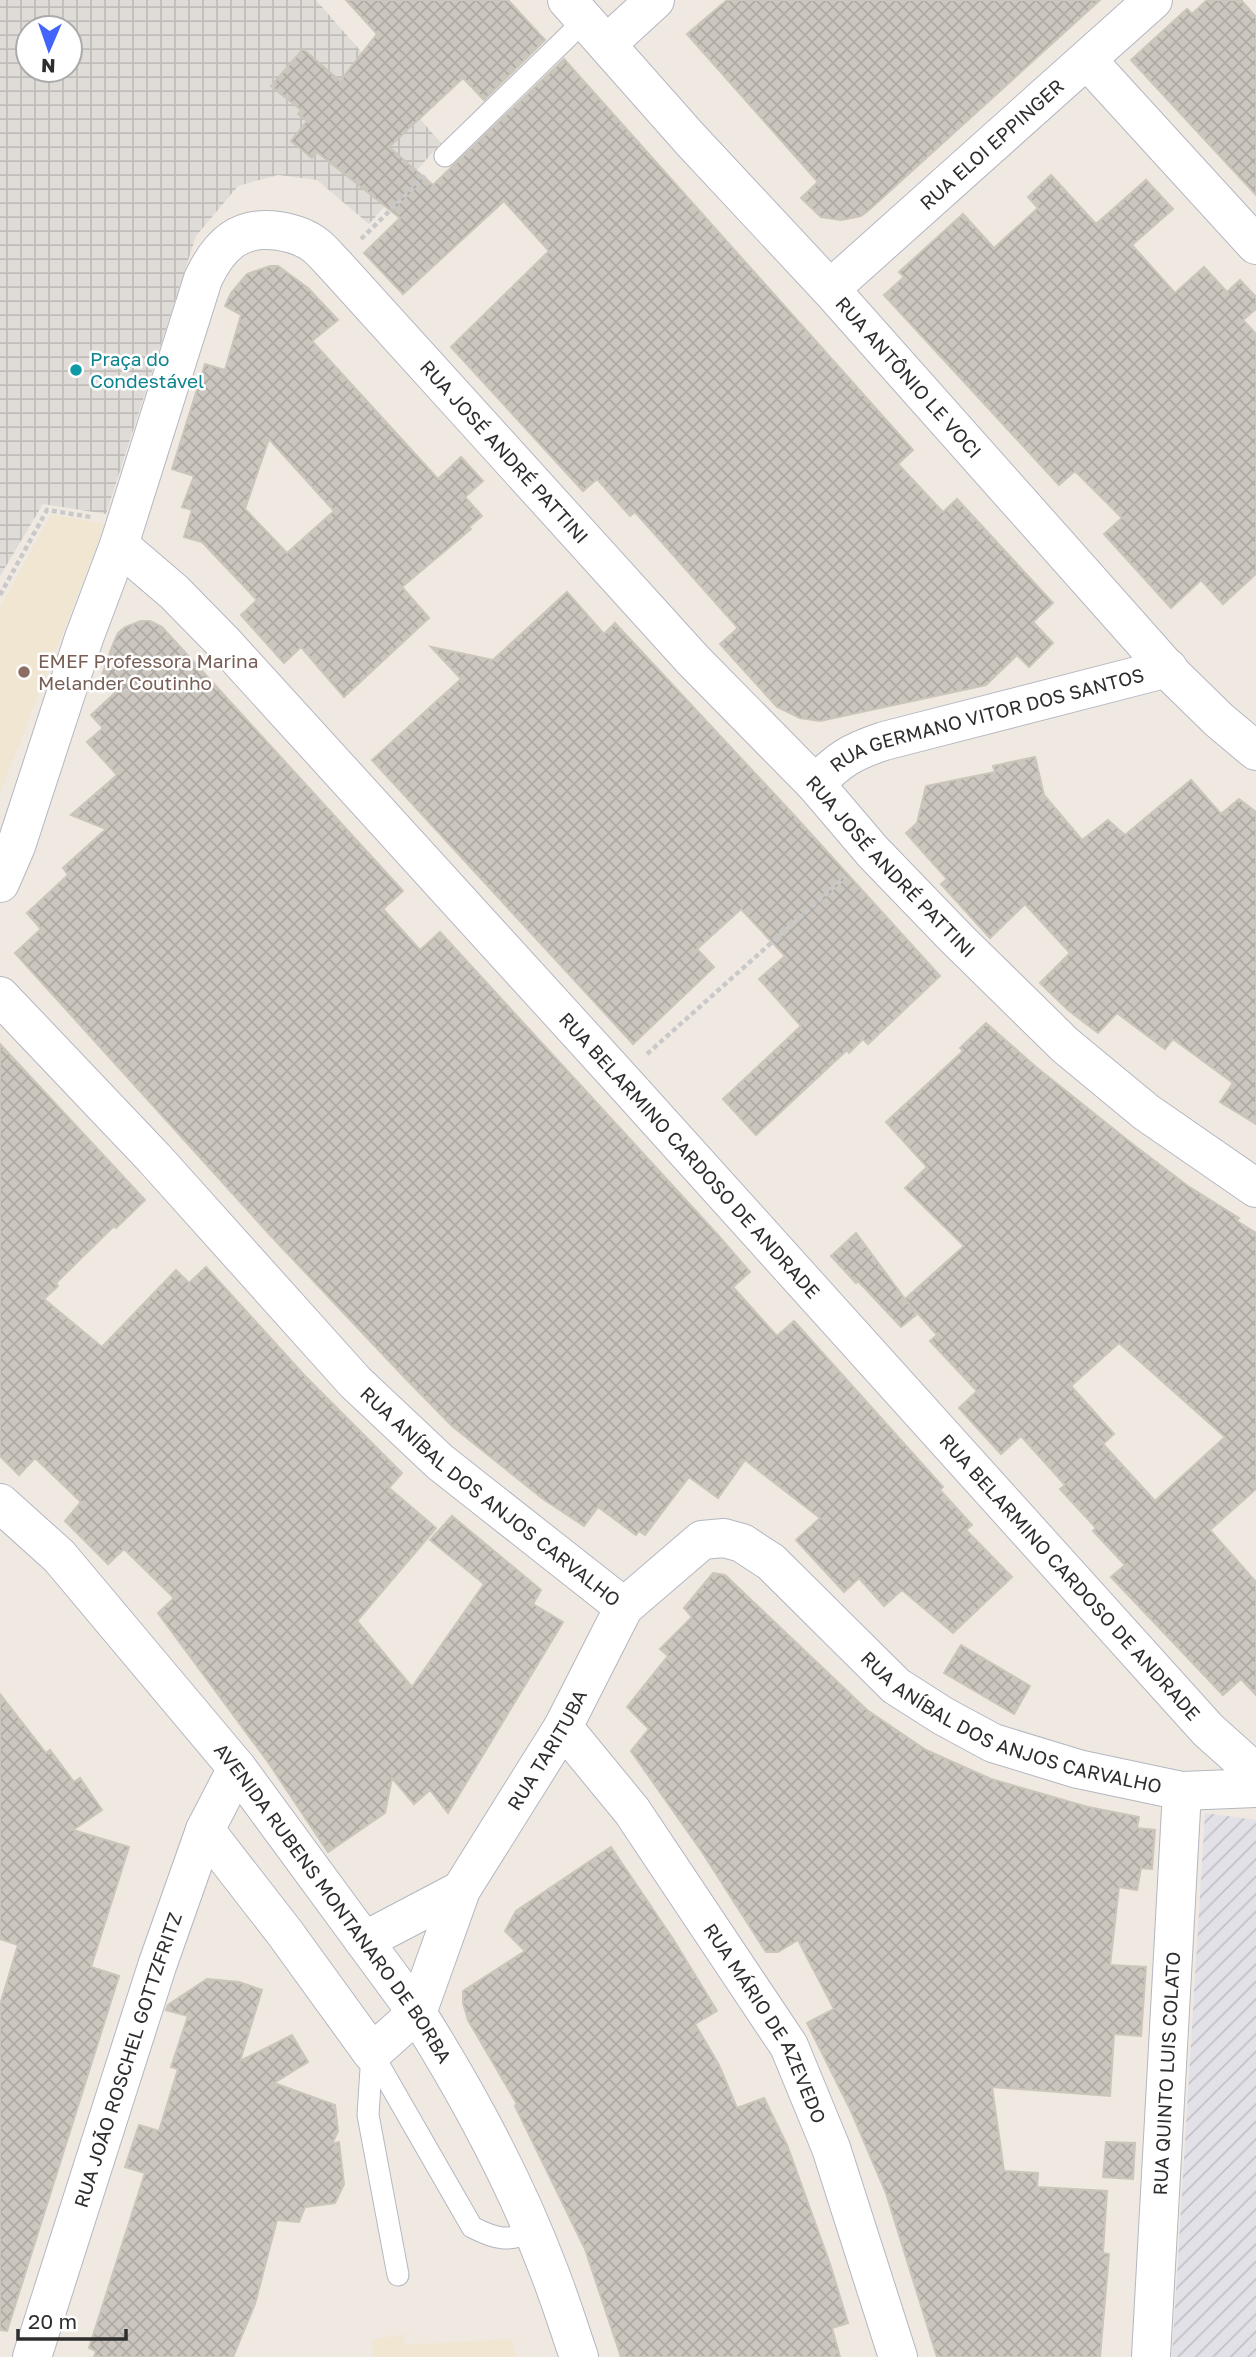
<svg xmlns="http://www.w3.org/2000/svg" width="1256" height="2357" font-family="'Golos Text',sans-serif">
<defs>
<pattern id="industrial-furrows" width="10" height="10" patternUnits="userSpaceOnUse" patternTransform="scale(1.75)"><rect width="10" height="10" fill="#e3e1e8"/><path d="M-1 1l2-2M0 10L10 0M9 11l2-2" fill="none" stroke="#c3c1c7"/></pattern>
<pattern id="plaza-grid" width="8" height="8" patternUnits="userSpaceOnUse" patternTransform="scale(1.75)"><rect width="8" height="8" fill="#dfdcd8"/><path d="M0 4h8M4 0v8" fill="none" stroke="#c0bdba"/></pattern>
<pattern id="building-cross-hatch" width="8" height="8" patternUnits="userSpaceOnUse" patternTransform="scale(1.75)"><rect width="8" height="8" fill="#cbc7bf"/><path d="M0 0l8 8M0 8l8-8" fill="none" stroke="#afaba4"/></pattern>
</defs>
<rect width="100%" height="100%" fill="#efe9e1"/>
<!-- industrial -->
<polygon fill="url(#industrial-furrows)" points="1205,1813 1256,1820 1256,2357 1172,2357"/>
<!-- education -->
<g fill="#f0e6d1">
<polygon points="51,514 105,524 0,793 0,608"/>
<polygon points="404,2334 405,2345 512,2339 516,2357 373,2357 372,2340"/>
</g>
<!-- plaza -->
<path fill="url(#plaza-grid)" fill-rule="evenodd" d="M0,0H316L441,143L369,224L317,180L278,175L238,186L196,236L106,514L43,504L0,576ZM28,28H70V70H28Z"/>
<!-- building -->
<g fill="url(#building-cross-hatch)" stroke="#cbc5ba" stroke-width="2" fill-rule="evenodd">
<polygon points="346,0 508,0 545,40 484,100 463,78 389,147 433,185 564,59 913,450 898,464 943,512 957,499 1053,603 1033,622 1053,643 1029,667 1017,655 986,685 820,721 800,718 777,707 720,644 738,628 635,512 630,516 597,479 583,491 451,347 549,251 504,201 403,294 364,253 400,218 317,152 312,158 291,141 307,121 298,114 301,110 271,86 303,49 340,81 377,34"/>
<polygon points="727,0 1100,0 869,210 861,216 841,220 821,217 801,198 818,182 687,34"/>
<polygon points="1207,0 1241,0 1256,17 1256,195 1131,60 1187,9 1192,14"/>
<polygon points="1051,175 1096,224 1146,180 1173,209 1132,245 1175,293 1204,267 1227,292 1240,280 1256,297 1256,309 1243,320 1256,334 1256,574 1223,604 1201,580 1171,608 1104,534 1122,518 1075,471 1059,485 884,295 904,277 899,272 963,214 994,248 1038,208 1028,197"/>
<path d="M270,266H278L308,288L338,320L312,341L438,479L461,457L483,481L465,497L482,516L469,527L471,529L402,587L429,618L344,697L301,647L284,663L241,615L257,600L202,542L184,537L192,510L182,507L194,476L172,469L205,364L225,370L241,315L225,306L231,293L247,274ZM269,439L334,511L287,553L245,509Z"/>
<polygon points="567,592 604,634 615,623 792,813 940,976 868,1044 863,1039 849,1053 847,1050 756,1135 723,1099 801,1026 759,979 785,956 741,909 697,949 714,967 633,1044 372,760 461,679 431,647 493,660"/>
<polygon points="141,621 150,621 162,627 403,891 383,909 420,950 440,932 717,1234 750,1272 733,1287 777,1336 794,1321 943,1487 940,1490 972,1525 966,1530 1012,1577 953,1633 902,1590 884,1606 859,1578 844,1592 796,1540 820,1518 745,1460 718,1498 689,1477 645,1535 639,1531 636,1535 598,1507 584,1526 543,1499 452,1426 404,1377 270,1235 15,953 41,929 27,913 68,875 63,868 106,829 71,815 117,775 87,742 103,728 91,715 117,691 101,678 113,644 118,633 125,627"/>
<polygon points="1035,757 1044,795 1082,840 1108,820 1125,835 1191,780 1221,814 1239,799 1256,812 1256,1124 1220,1102 1233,1083 1173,1039 1165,1049 1117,1013 1098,1033 1068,1010 1040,983 1070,953 1025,904 990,938 941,884 947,879 906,833 917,823 926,786 995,772 993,766"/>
<path d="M986,1023L1036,1067L1135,1146L1188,1186L1239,1218L1237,1221L1256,1233V1489L1210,1530L1256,1582V1695L1241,1679L1223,1695L1111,1577L1125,1565L1093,1531L1096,1528L1060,1489L1065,1485L1021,1436L1001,1454L959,1408L977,1391L930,1341L937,1335L906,1300L916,1315L901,1327L858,1281L856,1283L831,1256L856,1233L905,1299L964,1246L905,1188L927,1167L886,1122L963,1051L960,1048ZM1119,1343L1225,1437L1155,1501L1103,1444L1114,1434L1071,1386Z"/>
<polygon points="0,1044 145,1200 116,1228 114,1226 56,1283 58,1286 44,1299 102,1347 176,1270 189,1283 206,1267 305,1376 402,1473 389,1488 436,1528 357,1621 412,1687 484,1584 430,1540 452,1516 541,1590 533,1604 563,1622 448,1813 430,1790 414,1804 392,1778 385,1813 328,1852 268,1762 158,1613 174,1598 124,1549 108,1564 65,1521 81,1502 35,1458 19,1475 0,1456"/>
<polygon points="713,1573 725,1575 867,1710 926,1750 991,1779 1088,1807 1139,1817 1137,1828 1155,1830 1152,1869 1141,1868 1137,1890 1119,1887 1110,1965 1146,1967 1141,2036 1114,2034 1110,2096 992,2087 1004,2171 1038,2173 1037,2187 1107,2191 1103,2253 1109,2254 1100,2357 937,2357 886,2193 851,2111 807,2023 834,2009 798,1940 778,1952 766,1952 702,1852 631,1751 649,1729 627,1707 668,1656 660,1649 692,1617 684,1608"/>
<polygon points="961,1645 1030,1686 1014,1714 944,1673"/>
<polygon points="0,1694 46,1753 50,1750 74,1782 80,1778 102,1810 73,1830 129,1847 91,1967 119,1976 7,2331 0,2330 0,2005 18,1945 0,1939"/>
<polygon points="611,1847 673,1939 717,2011 695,2024 719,2065 737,2108 764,2098 787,2145 830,2264 848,2323 832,2328 840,2357 621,2357 585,2249 515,2106 517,2104 468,2020 463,2003 463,1991 525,1951 505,1931 516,1911"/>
<polygon points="207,1979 239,1982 262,1990 240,2061 292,2035 308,2062 274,2083 335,2105 338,2131 332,2144 339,2142 344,2184 335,2203 305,2207 299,2222 277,2220 255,2304 233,2357 94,2357 96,2351 89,2348 145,2173 125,2167 139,2125 159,2131 178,2069 171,2067 188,2016 166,2010 168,2005"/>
<polygon points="1106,2142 1135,2143 1133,2179 1103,2177"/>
</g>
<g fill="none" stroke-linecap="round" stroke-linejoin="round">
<!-- service casing -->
<g stroke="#b4b7c1" stroke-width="23">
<g id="service">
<polyline points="445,156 585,20"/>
<path d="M372,2053L472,2227C495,2239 510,2243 532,2230"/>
<polyline points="372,2053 368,2115 398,2275"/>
</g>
</g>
<!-- minor casing -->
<g stroke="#b4b7c1" stroke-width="40">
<g id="minor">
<path id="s1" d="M567,0L690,139L830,289L1174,676L1219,720L1256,751"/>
<polyline points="607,44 655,0"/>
<polyline points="1087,60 1256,245"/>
<path id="s2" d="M830,289L1153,0"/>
<path id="s3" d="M119,545L174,592L224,643L620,1078L1208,1730L1256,1773"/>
<path id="s4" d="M815,784C840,759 851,752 884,741L1168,668"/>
<path id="s5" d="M0,883L16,846L84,638L119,545L203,279C219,245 239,225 279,231C291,233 305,237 315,245C322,250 328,258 335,265L693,660L815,784L873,852L956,938L1065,1045L1146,1112L1256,1188"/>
<path id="s6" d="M0,996L154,1158L355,1382L440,1462L624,1607L702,1540L724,1538L742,1543L771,1562L896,1686L943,1716L993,1743L1078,1769L1182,1791L1256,1788"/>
<path id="s7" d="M563,1727L632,1811L789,2046L831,2148L898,2357"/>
<path id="s8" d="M205,1830L285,1933L372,2053L417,2013L461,1890L563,1727L624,1607"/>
<polyline points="364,1941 461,1890"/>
<path id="s9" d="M32,2357L157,1966L205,1830L237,1768"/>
<path id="s10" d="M1151,2357L1182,1791"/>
</g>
</g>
<!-- tertiary casing -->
<g stroke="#b4b7c1" stroke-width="40">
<g id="tertiary">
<path id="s11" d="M0,1503L59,1556L237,1768L417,2013C468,2094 515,2181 549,2271C560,2299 569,2328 579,2357"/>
</g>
</g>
<!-- path -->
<g stroke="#c9c9c9" stroke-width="4.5" stroke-dasharray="5 3.5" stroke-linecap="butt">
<polyline points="361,239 427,174"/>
<polyline points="0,595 47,510 91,517"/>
<polyline points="647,1054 846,876"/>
</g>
<!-- service -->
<use href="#service" stroke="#fff" stroke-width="21"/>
<!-- minor -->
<use href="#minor" stroke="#fff" stroke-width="38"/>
<!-- tertiary -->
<use href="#tertiary" stroke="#fff" stroke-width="38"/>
</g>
<!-- markers -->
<circle fill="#0f9aa8" stroke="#fff" stroke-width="2.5" cx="76" cy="370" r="7"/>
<circle fill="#8d6e63" stroke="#fff" stroke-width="2.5" cx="24" cy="672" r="7"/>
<g text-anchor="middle" stroke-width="5" stroke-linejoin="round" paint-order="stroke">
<!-- street labels -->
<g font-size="19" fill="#2e2e2e" stroke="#fff">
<text dy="7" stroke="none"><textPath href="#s2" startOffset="217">RUA ELOI EPPINGER</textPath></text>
<text dy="7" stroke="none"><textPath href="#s1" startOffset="509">RUA ANTÔNIO LE VOCI</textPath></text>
<text dy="7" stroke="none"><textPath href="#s5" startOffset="1055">RUA JOSÉ ANDRÉ PATTINI</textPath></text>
<text dy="7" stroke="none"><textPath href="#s4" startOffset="187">RUA GERMANO VITOR DOS SANTOS</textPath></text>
<text dy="7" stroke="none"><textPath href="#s5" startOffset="1622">RUA JOSÉ ANDRÉ PATTINI</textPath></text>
<text dy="7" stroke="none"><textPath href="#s3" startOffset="836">RUA BELARMINO CARDOSO DE ANDRADE</textPath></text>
<text dy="7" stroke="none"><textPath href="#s6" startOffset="702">RUA ANÍBAL DOS ANJOS CARVALHO</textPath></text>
<text dy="7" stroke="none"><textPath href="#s3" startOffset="1404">RUA BELARMINO CARDOSO DE ANDRADE</textPath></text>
<text dy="7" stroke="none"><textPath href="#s6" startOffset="1351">RUA ANÍBAL DOS ANJOS CARVALHO</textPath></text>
<text dy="7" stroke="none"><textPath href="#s8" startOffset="634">RUA TARITUBA</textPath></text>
<text dy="7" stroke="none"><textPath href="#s11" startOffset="522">AVENIDA RUBENS MONTANARO DE BORBA</textPath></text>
<text dy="7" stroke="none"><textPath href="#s7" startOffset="360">RUA MÁRIO DE AZEVEDO</textPath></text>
<text dy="7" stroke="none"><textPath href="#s9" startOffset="312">RUA JOÃO ROSCHEL GOTTZFRITZ</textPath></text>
<text dy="7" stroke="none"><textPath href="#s10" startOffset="284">RUA QUINTO LUIS COLATO</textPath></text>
</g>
<!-- culture labels -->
<g font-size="19" fill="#0d838f" stroke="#fff" text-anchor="start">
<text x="90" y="366">Praça do<tspan x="90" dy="22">Condestável</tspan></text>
</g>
<!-- education labels -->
<g font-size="19" fill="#785e54" stroke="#fff" text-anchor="start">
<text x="38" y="668">EMEF Professora Marina<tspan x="38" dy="22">Melander Coutinho</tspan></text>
</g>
</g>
<!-- north arrow -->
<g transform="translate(49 49) rotate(182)"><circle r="33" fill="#ffffff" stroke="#ababab" stroke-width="2"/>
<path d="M0-5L12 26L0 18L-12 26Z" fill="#4264fb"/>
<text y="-10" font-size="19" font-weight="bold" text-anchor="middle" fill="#2e2e2e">N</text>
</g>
<!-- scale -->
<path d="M18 2329v10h108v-10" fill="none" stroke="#2e2e2e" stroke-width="3.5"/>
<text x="28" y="2329" font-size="21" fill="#2e2e2e" stroke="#ffffff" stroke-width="5" paint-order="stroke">20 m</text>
</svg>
